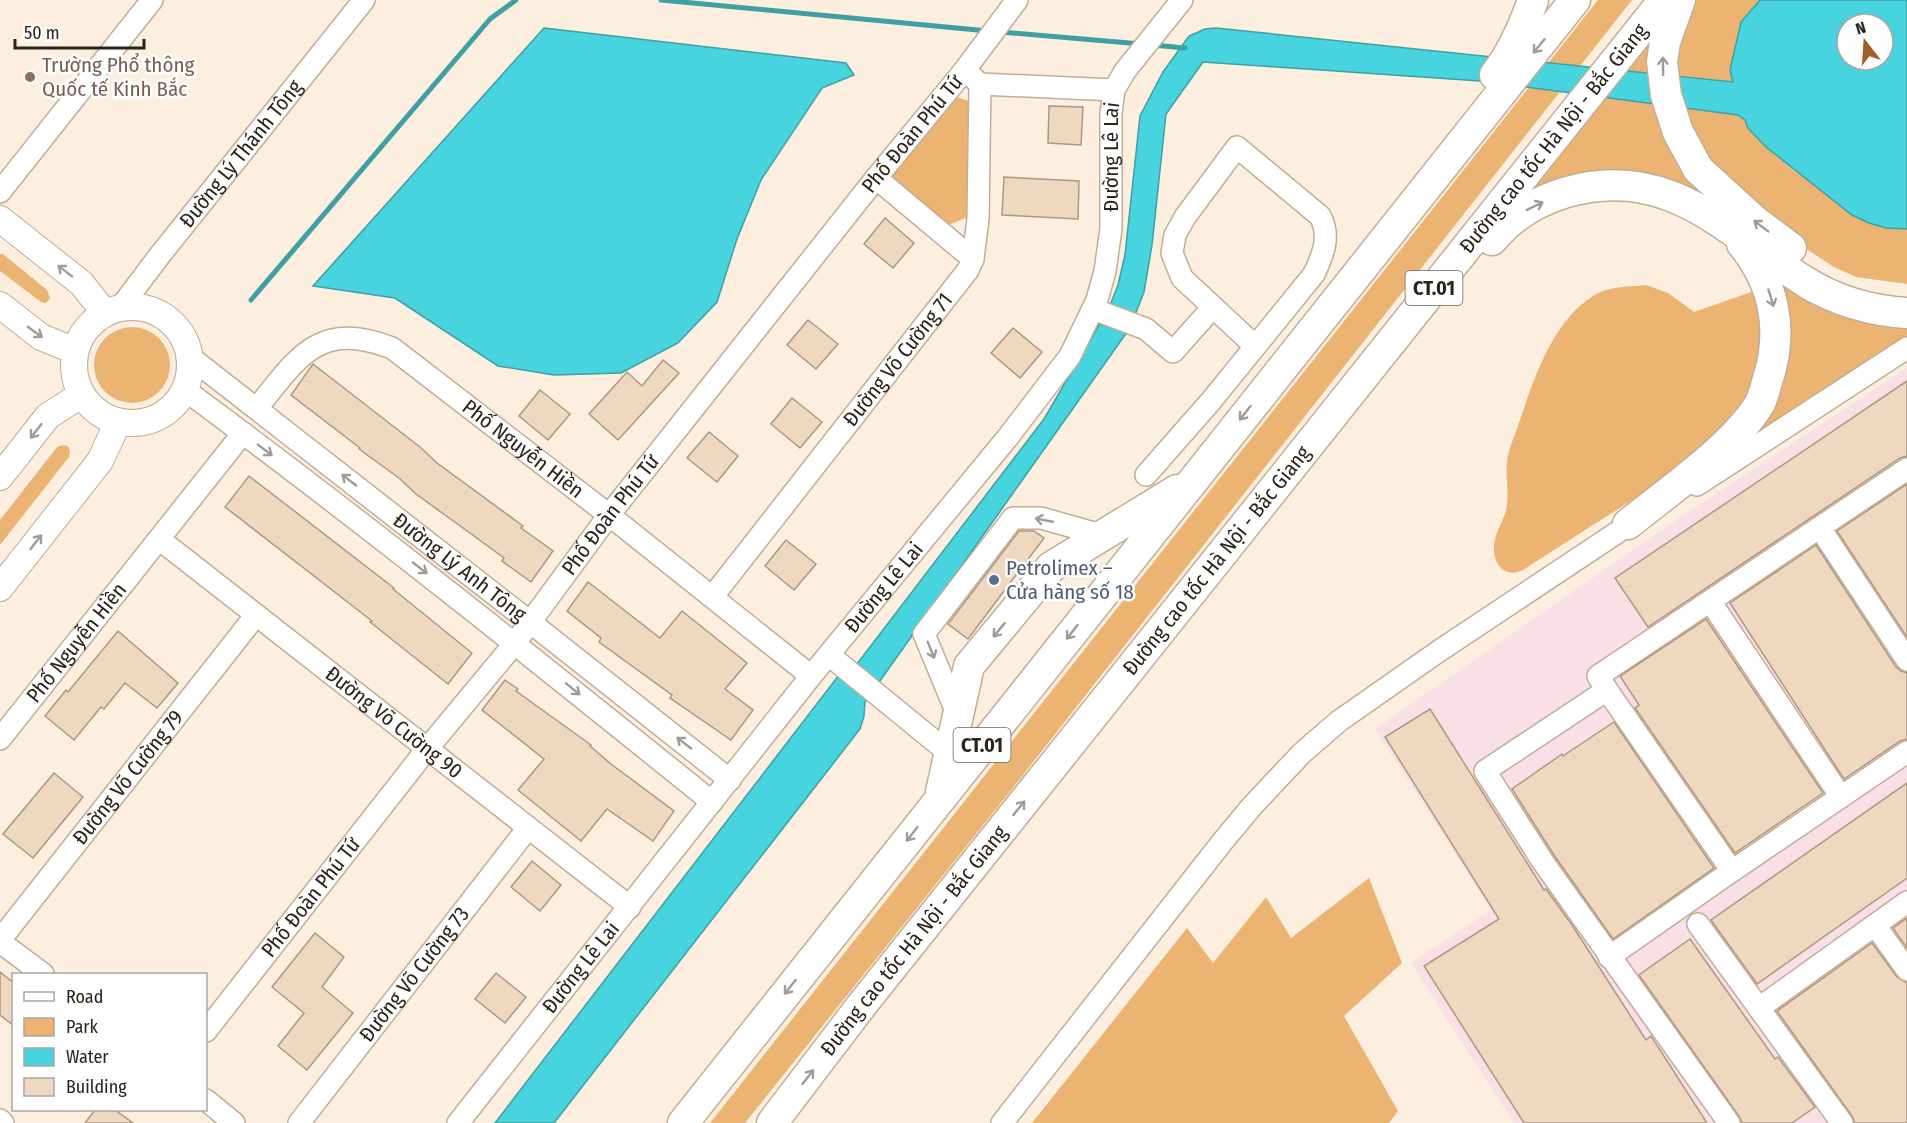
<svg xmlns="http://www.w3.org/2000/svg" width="1907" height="1123" font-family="'Fira Sans Condensed',sans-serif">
<rect width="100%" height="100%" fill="#fcefe0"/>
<!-- industrial -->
<polygon fill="#f9dfe6" points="1907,368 1907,1123 1514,1123 1411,963 1491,910 1375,729 1679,518"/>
<!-- green -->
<g fill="#ecb473">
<polygon points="1598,0 1632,0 1012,789 745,1123 710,1123"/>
<polygon points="1690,0 1760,0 1741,22 1734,82 1674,75 1675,52"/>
<polygon points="1666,5 1657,47 1710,198 1689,192 1516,195"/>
<polygon points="957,97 969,101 971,105 969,209 966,218 951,224 940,223 892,181 894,171 951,99"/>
<polygon points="1682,108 1738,115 1745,120 1748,128 1766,147 1793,170 1886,228 1907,229 1907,284 1856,277 1834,267 1774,228 1713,169"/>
<polygon points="0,254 3,254 47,290 50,298 46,303 41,302 0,271"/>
<polygon points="1772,279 1907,325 1907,339 1749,443"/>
<path d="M1646,285L1668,293L1694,312L1754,291L1762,316L1759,363L1741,416L1668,477L1523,570C1502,580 1490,559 1495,540C1497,529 1504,520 1506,510C1510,492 1504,472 1508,455C1510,446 1514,437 1517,429C1532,384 1551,322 1593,296C1608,286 1628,287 1646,285Z"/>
<circle cx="132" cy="365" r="38"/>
<polygon points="63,445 68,446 70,451 69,457 0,545 0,520 57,447"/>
<polygon points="1369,878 1402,963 1344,1016 1398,1111 1389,1123 1032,1123 1187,928 1213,963 1266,897 1291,938"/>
</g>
<!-- water -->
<g fill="#47d4de" stroke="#3f9fa3" stroke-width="1.5" fill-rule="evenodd">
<path d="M1760,0H1907V229L1886,228L1869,223L1852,215L1766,147L1748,128L1745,120L1738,115L1480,81L1203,62L1166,114L1152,245L1144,292L1130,328L865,702L864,716L860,729L554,1123H495L839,675L857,664L1044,419L1109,308L1118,285L1125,255L1140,116L1163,72L1189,36L1205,29L1216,28L1733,82L1730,70L1741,22ZM1847,24H1883V60H1847Z"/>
<polygon points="544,28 846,63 854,75 822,88 761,180 737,239 717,302 678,343 621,373 554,375 498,366 395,298 313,286"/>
</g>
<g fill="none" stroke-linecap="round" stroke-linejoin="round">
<!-- stream -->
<g stroke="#3f9fa3" stroke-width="5">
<polyline points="661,0 988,31"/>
<polyline points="1000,32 1141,44"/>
<polyline points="1153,45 1185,48"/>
<polyline points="251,300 490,19 516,0"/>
</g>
</g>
<!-- building -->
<g fill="#eed8bf" stroke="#ac9781" stroke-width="1.5">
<polygon points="1049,106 1083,107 1081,145 1048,143"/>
<polygon points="1004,177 1079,181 1078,219 1002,215"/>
<polygon points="885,218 914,243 893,268 864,244"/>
<polygon points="808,320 838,344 816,369 787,345"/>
<polygon points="1013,328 1042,352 1020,378 991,353"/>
<polygon points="663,360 679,373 618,440 589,414 627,372 642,386"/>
<polygon points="313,364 420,447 437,463 523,526 521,528 553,551 531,582 502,561 504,558 463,528 416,494 399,478 359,449 360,448 291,395"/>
<polygon points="1907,381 1907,456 1900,458 1648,627 1615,578"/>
<polygon points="540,390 570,414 548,440 519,416"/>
<polygon points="792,398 822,422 800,448 771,424"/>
<polygon points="709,432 738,456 717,482 687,458"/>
<polygon points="249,476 394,588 393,589 472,653 448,684 370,622 372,621 225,507"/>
<polygon points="1907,484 1907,637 1837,531"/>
<polygon points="1019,531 1034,531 1044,538 968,639 948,624"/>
<polygon points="786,540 816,564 794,590 765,566"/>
<polygon points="1816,545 1896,667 1901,671 1907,673 1907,739 1900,741 1844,779 1730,603"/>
<polygon points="588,582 660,638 682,611 747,663 725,689 753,710 731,740 670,698 672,695 599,642 601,638 567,611"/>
<polygon points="1706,619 1823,793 1735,853 1635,708 1639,705 1620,676"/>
<polygon points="118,631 178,683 157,708 125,683 104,709 101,707 74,740 45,716 66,690 68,692"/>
<polygon points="505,680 518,689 516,691 591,745 590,746 611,764 674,811 653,841 607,809 581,841 518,790 544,759 482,710"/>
<polygon points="1430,709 1544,890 1546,889 1572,925 1646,1040 1651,1036 1707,1123 1524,1123 1424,966 1499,919 1385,737"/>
<polygon points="1614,722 1714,868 1613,939 1554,855 1512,789 1562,754 1563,756"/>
<polygon points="54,773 83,797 33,858 3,834"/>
<polygon points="1907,783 1907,878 1757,984 1711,920"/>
<polygon points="532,861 561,885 540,911 511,887"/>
<polygon points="1907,918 1907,948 1893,928"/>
<polygon points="315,933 344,957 322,987 353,1013 307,1070 278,1046 304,1013 272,987"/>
<polygon points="1690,939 1775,1059 1778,1057 1815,1107 1792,1123 1742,1123 1739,1116 1639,975"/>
<polygon points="1872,943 1897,977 1907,983 1907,1123 1855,1123 1852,1116 1777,1011"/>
<polygon points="0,972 14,983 14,1026 0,1015"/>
<polygon points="496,973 526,997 505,1023 475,999"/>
<polygon points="95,1110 115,1110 133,1123 85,1123"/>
</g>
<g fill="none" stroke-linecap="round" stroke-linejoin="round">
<!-- minor casing -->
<g stroke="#c2ad96" stroke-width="24">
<g id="minor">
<polyline points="971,76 980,84 1114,90"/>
<polyline points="876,178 973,259"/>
<polyline points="0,192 152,0"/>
<path id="s1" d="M120,308L160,255L364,0"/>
<polyline points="1093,309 1146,329 1173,352 1213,307"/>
<path id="s2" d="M190,357L530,622L730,780"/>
<path d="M185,390C364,522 538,662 712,802"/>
<path id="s3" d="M257,408C299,356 319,320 392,348L609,515L811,676"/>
<path d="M1146,475L1211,401L1314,274C1323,255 1331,236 1320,216L1237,147L1185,217L1175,235L1172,253L1182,278L1255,346"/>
<polyline points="1697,485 1907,348"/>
<polyline points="1820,528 1907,660"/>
<path id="s4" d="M159,539L630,907"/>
<path id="s5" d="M713,596L968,270L973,259L978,219L980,84"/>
<polyline points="1710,601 1841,797"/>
<polyline points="829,655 949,753"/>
<polyline points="1607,690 1732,871 1907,752"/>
<polyline points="958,716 924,634 1013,518 1041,518 1101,535"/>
<path id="s6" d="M0,739L243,433"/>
<polyline points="1698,924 1842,1123"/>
<polyline points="1875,925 1907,970"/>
<path id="s7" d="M0,940L256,615"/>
<polyline points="0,942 43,974"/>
<polyline points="1609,957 1732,871"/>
<polyline points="1759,1008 1907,902"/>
<path id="s8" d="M206,1031L427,749L515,643L609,515L876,178L964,71L1017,0"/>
<polyline points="206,1100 234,1123"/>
<polyline points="0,1120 3,1123"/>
<path id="s9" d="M299,1123L528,828"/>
<path id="s10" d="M458,1123L811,676L1008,437L1070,356L1097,300L1105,271L1111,229V113L1114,90L1125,71L1182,0"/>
<polyline points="1002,1123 1223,841 1253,805 1302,753 1339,721 1439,651 1639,518"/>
<polyline points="1729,1123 1543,862 1485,771 1607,690 1598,676 1907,469"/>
</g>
</g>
<!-- major casing -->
<g stroke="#c2ad96" stroke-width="28">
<g id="major">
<polyline points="0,219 81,283 105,313"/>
<polyline points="0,305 41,337 75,351"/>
<circle cx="132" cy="365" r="58"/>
<polyline points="0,477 48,416 81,395"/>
<polyline points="0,588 100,461 118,422"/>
</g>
</g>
<!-- highway casing -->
<g stroke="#c2ad96" stroke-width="33">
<g id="highway">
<polyline points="1680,0 1665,42 1662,62 1666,95 1678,132 1698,169 1755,221 1791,248"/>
<path d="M1495,75C1512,53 1524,26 1533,0"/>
<path d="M1492,240C1512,215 1537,201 1567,192C1669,163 1726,231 1804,281C1834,300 1871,311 1907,313"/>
<path d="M1628,524C1667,492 1735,446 1760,403C1763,397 1765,389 1767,382C1784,332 1775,284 1742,244"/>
<polyline points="941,792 969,666 1051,567 1177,490"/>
<polyline points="683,1123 1575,0"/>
<path id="s11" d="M772,1123L861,1006L1664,0"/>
</g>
</g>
<!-- minor -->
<use href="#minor" stroke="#fff" stroke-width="21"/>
<!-- major -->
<use href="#major" stroke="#fff" stroke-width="26"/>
<!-- highway -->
<use href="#highway" stroke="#fff" stroke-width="30"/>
</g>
<!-- one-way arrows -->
<defs><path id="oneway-shaft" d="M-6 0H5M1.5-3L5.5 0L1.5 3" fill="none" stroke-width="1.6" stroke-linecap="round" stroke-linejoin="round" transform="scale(1.5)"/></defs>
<g stroke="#a09c98">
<use href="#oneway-shaft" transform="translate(1539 46) rotate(129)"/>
<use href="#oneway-shaft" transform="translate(1663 66) rotate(-91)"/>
<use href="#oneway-shaft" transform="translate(1535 206) rotate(-26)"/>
<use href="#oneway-shaft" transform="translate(1761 226) rotate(-143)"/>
<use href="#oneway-shaft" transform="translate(65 271) rotate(-142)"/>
<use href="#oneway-shaft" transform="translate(1771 298) rotate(73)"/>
<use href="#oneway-shaft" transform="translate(35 332) rotate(36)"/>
<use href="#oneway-shaft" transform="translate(1245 413) rotate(128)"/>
<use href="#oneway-shaft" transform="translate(36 431) rotate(128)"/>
<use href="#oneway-shaft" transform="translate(265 450) rotate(37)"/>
<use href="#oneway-shaft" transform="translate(349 480) rotate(-142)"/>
<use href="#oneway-shaft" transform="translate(1044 520) rotate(-169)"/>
<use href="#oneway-shaft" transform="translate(36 542) rotate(-52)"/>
<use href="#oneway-shaft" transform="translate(420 568) rotate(38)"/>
<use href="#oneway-shaft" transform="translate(999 630) rotate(130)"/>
<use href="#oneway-shaft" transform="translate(1072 632) rotate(128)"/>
<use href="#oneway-shaft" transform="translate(931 650) rotate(68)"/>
<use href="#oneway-shaft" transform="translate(573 689) rotate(39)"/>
<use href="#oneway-shaft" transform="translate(684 743) rotate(-142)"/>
<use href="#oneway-shaft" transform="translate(1019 808) rotate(-51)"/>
<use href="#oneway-shaft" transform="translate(912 834) rotate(128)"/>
<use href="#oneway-shaft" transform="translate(790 987) rotate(128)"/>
<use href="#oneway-shaft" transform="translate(808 1077) rotate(-52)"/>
</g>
<!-- markers -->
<circle fill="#8d6e63" stroke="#fefefe" stroke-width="2" cx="30" cy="77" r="6"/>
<circle fill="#5c6f8a" stroke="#fefefe" stroke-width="2" cx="994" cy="580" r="6"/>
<g text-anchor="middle" stroke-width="5" stroke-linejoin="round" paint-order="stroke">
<!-- shield labels -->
<g fill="#fefefe" stroke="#6a655e" stroke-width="1.5">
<rect x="1405.5" y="271" width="57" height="34" rx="4.5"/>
<rect x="953.5" y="728" width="57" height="34" rx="4.5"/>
</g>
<g font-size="20" font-weight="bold" fill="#2b231a">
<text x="1434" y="295">CT.01</text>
<text x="982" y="752">CT.01</text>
</g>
<!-- education labels -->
<g font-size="21" fill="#785e54" stroke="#fefefe" text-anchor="start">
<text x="42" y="72">Trường Phổ thông<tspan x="42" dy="24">Quốc tế Kinh Bắc</tspan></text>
</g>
<!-- street labels -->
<g font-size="21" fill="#2b231a" stroke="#fefefe">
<text dy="7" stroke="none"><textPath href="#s8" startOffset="1142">Phố Đoàn Phú Tứ</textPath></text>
<text dy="7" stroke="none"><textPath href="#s11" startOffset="1257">Đường cao tốc Hà Nội - Bắc Giang</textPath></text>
<text dy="7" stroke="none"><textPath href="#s1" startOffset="196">Đường Lý Thánh Tông</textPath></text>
<text dy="7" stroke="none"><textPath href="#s10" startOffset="1188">Đường Lê Lai</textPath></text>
<text dy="7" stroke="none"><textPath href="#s5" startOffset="300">Đường Võ Cường 71</textPath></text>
<text dy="7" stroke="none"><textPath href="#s3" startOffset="330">Phố Nguyễn Hiền</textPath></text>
<text dy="7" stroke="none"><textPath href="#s8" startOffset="656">Phố Đoàn Phú Tứ</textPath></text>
<text dy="7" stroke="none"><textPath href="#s11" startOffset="717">Đường cao tốc Hà Nội - Bắc Giang</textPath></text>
<text dy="7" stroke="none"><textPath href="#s2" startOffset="342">Đường Lý Anh Tông</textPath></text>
<text dy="7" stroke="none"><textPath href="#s10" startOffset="684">Đường Lê Lai</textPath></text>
<text dy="7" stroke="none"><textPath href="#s6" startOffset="123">Phố Nguyễn Hiền</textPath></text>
<text dy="7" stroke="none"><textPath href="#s4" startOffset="298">Đường Võ Cường 90</textPath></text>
<text dy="7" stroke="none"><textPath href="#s7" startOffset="207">Đường Võ Cường 79</textPath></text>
<text dy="7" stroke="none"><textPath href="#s8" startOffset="170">Phố Đoàn Phú Tứ</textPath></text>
<text dy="7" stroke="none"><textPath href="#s11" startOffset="231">Đường cao tốc Hà Nội - Bắc Giang</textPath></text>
<text dy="7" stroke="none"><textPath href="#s10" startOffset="198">Đường Lê Lai</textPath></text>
<text dy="7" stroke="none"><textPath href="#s9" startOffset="188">Đường Võ Cường 73</textPath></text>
</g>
<!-- service labels -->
<g font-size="21" fill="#4e5e75" stroke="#fefefe" text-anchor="start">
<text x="1006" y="575">Petrolimex –<tspan x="1006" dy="24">Cửa hàng số 18</tspan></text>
</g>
</g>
<!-- legend -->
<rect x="12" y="973" width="195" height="138" fill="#fefefe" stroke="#aaa6a3" stroke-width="1.5"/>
<rect x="24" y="992" width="30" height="9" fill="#ffffff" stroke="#aaa6a3" stroke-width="1.5"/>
<text x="66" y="1003" font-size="18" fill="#2b231a">Road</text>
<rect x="24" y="1018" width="30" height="18" fill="#ecb473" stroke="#aaa6a3" stroke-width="1.5"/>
<text x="66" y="1033" font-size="18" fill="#2b231a">Park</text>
<rect x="24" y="1048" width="30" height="18" fill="#47d4de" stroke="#aaa6a3" stroke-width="1.5"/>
<text x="66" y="1063" font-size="18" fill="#2b231a">Water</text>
<rect x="24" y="1078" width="30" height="18" fill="#eed8bf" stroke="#aaa6a3" stroke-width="1.5"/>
<text x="66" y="1093" font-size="18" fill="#2b231a">Building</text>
<!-- north arrow -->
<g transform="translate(1865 42) rotate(343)"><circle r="28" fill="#fefefe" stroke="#aaa6a3" stroke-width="1.5"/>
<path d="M0-4.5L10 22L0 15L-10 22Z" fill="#9e5e26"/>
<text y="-9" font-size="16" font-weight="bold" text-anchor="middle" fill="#2b231a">N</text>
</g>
<!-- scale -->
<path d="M15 39v9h129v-9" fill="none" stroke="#2b231a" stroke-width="3"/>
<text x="24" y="39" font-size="18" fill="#2b231a" stroke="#fefefe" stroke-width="4.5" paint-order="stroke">50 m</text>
</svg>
